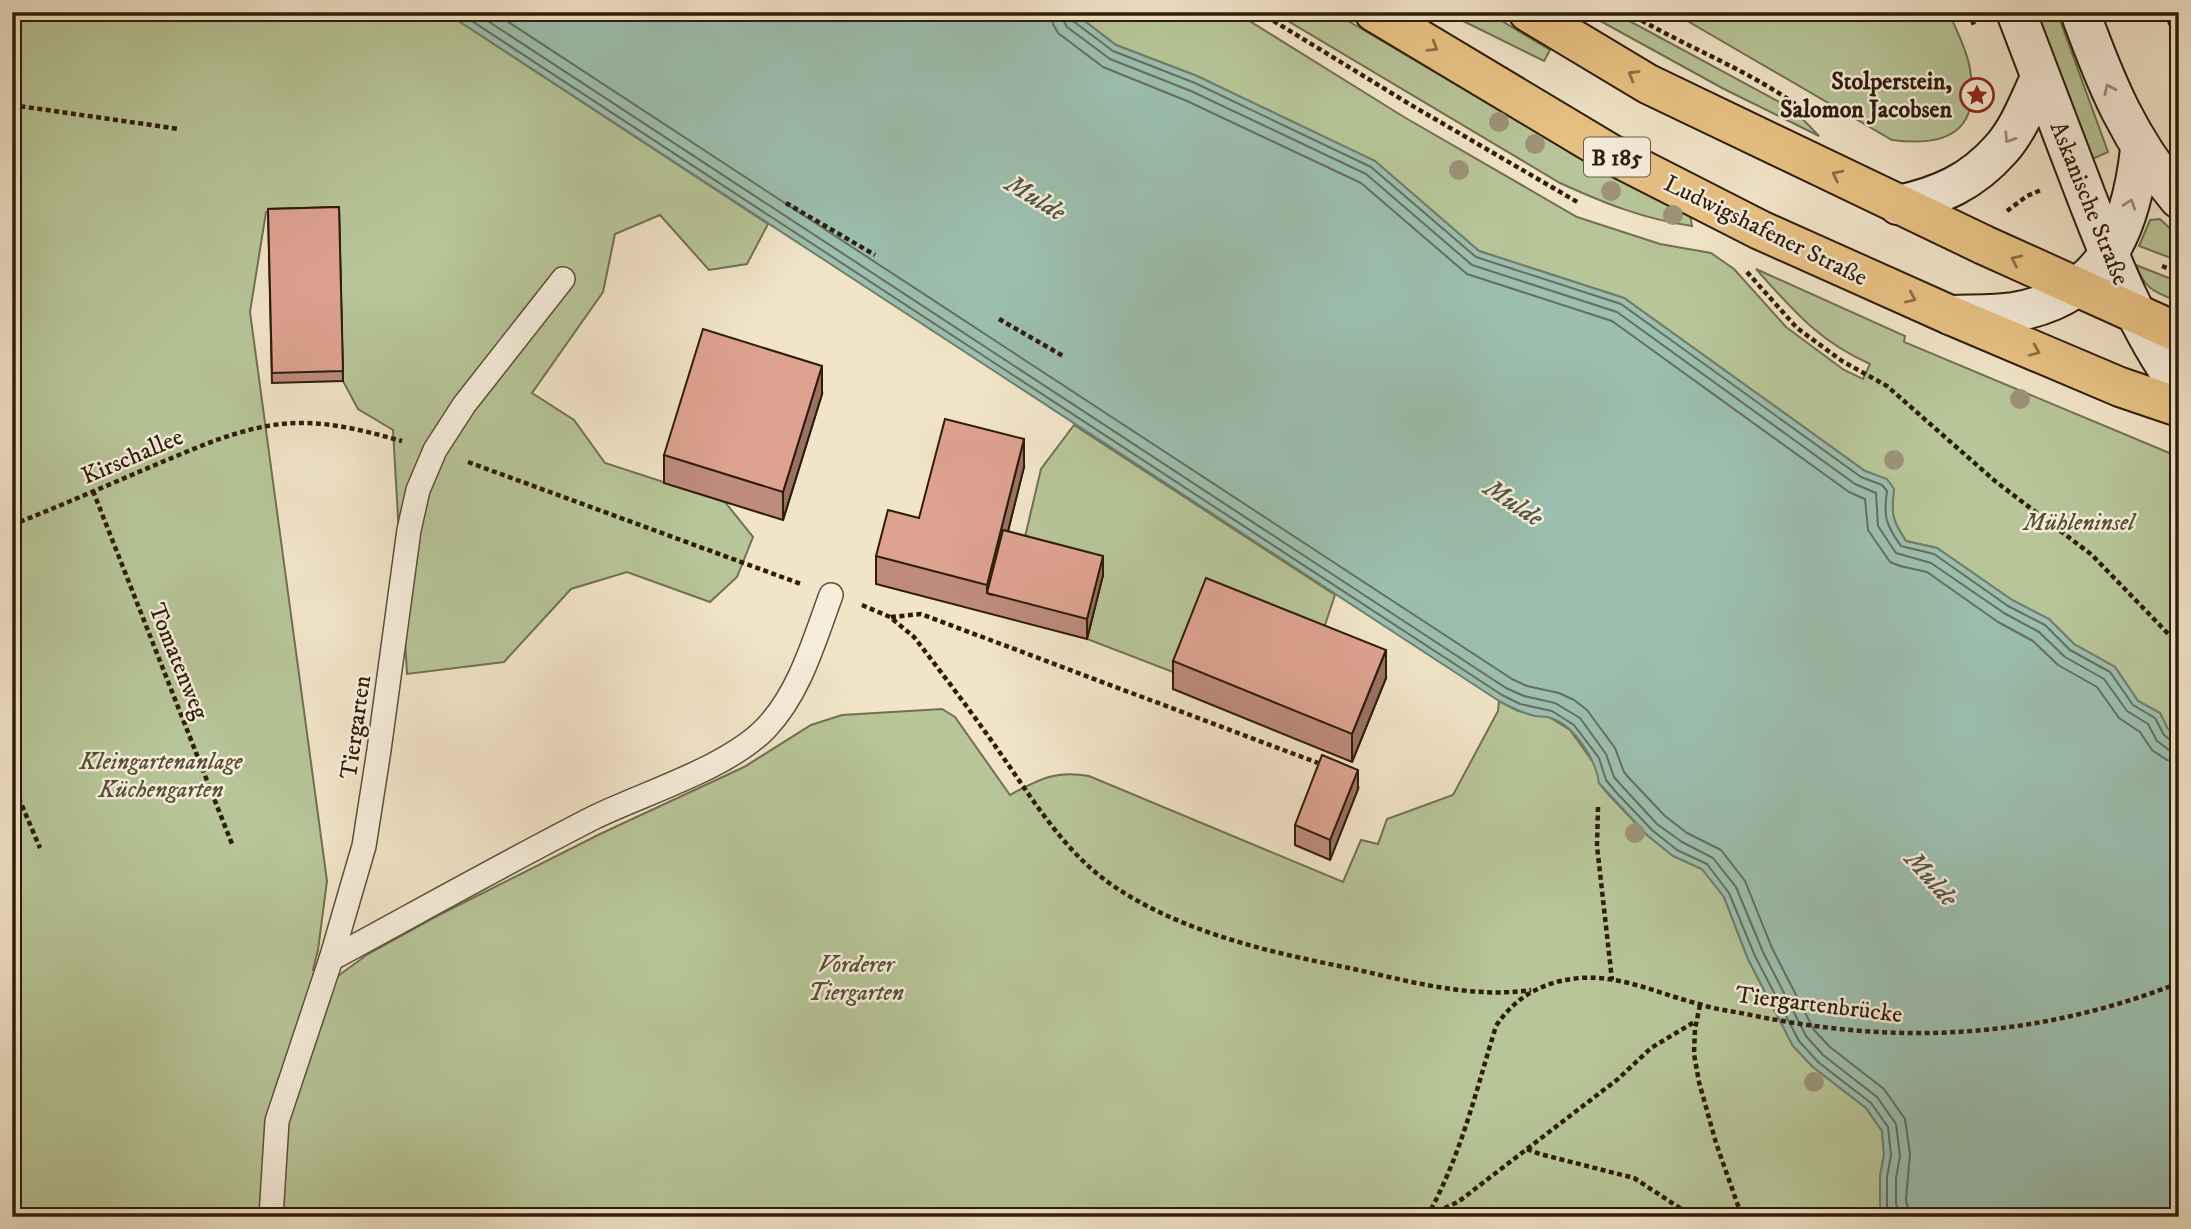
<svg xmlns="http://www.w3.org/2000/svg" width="2191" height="1229" font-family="'IM FELL DW Pica',serif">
<rect width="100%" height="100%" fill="#f1e4c8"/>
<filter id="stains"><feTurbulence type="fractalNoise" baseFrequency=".00286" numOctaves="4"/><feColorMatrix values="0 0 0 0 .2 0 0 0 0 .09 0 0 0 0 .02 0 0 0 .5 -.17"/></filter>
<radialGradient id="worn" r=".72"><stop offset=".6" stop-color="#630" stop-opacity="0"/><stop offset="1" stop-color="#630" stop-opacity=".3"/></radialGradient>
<!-- green -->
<g fill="#b7c598" stroke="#727052" stroke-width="2">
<path d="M12,12H445L768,224L747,264L709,270L660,215L615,234L603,292L532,393L574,420L605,463L725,502L753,537L737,577L710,602L627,572L571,589L504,662L407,674L393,430L358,409L343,381L339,217L266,212L250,312L327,881L318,950L313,970L338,976L368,954L435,917L600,834L744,767L811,725L842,715L942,709L955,717L1010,795C1039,779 1056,770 1089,776L1343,882L1361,840L1378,844L1387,819L1453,795L1498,711L1499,701L1518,711L1549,717L1570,730L1593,762L1598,773L1599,783L1609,795L1647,835L1673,856L1702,869L1724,897L1748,959L1793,1046L1813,1067L1866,1108L1882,1131L1884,1155L1880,1176V1209L1885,1217H12Z"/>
<path d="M1053,12H1235L1404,117L1577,217L1660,244L1711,253L1734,269L1786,327L1844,370L1863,379L1870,364C1818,341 1793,310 1756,269L1905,336L1904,342L2179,457V737L2167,729L2160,713L2138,701L2115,667L2074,644L2049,619L2012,600L1937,548L1906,541C1892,520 1891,514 1894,489L1887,480L1865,471L1624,298L1479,251L1375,161L1197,76L1116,45L1078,16Z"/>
<path d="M1273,12H1333L1519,122L1690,215L1692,226C1643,219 1604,203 1560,183Z"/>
<polygon points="1445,12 1487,12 1550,50 1544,61"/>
<polygon points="1584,12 1613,12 1794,110 1819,136 1724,89"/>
<path d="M1672,12H1949C1956,30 1967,50 1970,69C1981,132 1947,147 1892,140Z"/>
<polygon points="2030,12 2057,12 2108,152 2086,162"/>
<polygon points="2160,219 2179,237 2179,261 2139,246 2150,220"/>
<path d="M2136,265L2179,282V302C2155,292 2145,290 2136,265Z"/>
<polygon points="1074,425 1335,595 1325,625 1304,645 1178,674 1087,639 1021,554 1041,469"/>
</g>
<!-- water -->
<path fill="#9cbfaf" stroke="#707e6d" stroke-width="2" d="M445,12H1053L1078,16L1116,45L1197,76L1375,161L1479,251L1624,298L1865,471L1887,479L1894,489C1891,514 1892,520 1906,541L1937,548L2012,600L2049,619L2074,644L2115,667L2138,701L2160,713L2168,729L2179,737V1217H1885L1880,1209V1176L1884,1155L1882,1131L1866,1108L1813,1067L1793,1046L1748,959L1724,897L1702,869L1673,856L1647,835L1599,783C1596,760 1575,726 1551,718C1546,716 1541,717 1535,716C1522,713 1510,707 1499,701Z"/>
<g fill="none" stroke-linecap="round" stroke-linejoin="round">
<!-- shore -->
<g stroke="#656e5d" stroke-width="2">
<polyline points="458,12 1502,695 1520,704 1552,711 1574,725 1599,758 1606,780 1615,791 1652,830 1677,850 1707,864 1729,893 1755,956 1799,1041 1818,1062 1871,1103 1888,1127 1891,1155 1887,1177 1887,1206 1890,1217"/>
<polyline points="474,12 1506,688 1524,696 1555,703 1580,718 1606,754 1614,777 1621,785 1657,824 1682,842 1713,858 1736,887 1763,952 1806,1036 1823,1055 1877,1097 1896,1124 1900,1156 1896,1178 1896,1203 1899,1217"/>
<polyline points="493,12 1512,679 1527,686 1559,693 1574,700 1587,710 1615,748 1624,772 1629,778 1665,816 1687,833 1721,850 1745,881 1772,948 1814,1030 1830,1047 1884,1089 1905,1119 1910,1154 1906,1200 1910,1217"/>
<polyline points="1051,12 1053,24 1058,33 1103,67 1187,101 1361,183 1467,274 1612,321 1849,492 1865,499 1868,530 1890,562 1900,566 1927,572 1998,622 2033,641 2058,665 2097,687 2119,718 2140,732 2152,750 2167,760 2179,762"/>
<polyline points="1062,12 1063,20 1067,27 1110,59 1191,91 1366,174 1472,265 1617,312 1855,484 1876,493 1878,526 1896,553 1931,563 2004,613 2039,632 2065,657 2104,679 2127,711 2148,724 2157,741 2169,750 2179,751"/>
<path d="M1070,12L1073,21L1113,51L1195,83L1371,167L1476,257L1621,304L1861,477L1882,485L1887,491C1883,517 1886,525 1901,546L1934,554L2008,606L2045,625L2070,650L2110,672L2133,705L2155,718L2164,735L2173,742L2179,743"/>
</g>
<!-- lane casing -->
<g stroke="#5f4e3a" stroke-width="26">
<g id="lane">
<path d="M331,959C418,912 505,863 593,818C644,793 728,768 766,728C800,692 814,641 831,595"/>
<polyline points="271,1217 277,1121 331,959 364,846 379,750 409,530 418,490 435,450 464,405 563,279"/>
</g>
</g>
<!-- secondary casing -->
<g stroke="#2e1c0b" stroke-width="42">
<g id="secondary">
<path d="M2016,12C2039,73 2062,133 2085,193C2111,260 2137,328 2179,386"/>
<path d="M2080,12C2106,84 2129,140 2179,199"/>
<path d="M1898,205C1940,196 1972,182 2001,149C2019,129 2029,101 2040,78"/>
<path d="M1950,315C1971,314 1993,315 2014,312C2103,297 2131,231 2140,149"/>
</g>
</g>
<!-- primary casing -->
<g stroke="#2e1c0b" stroke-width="42">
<g id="primary">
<polyline points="1374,12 1611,154 1760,230 1950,315 2120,387 2179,407"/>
<polyline points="1528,12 1648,84 1984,245 2179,333"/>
</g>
</g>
<!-- path -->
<g stroke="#2e1c0b" stroke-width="4.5" stroke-dasharray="5 3.5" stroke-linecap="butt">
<polyline points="1259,12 1411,105 1579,203"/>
<path d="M1627,12C1683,46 1745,68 1798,106"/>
<polyline points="1969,12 1974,25"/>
<polyline points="2166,12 2179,48"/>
<polyline points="12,105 179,129"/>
<polyline points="786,203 875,255"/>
<polyline points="2007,211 2027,196 2041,190"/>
<polyline points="2162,266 2179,273"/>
<polyline points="1747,272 1797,328 1842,361 1887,386 1995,481 2092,555 2179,645"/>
<polyline points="999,319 1063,356"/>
<polyline points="468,462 801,584"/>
<polyline points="93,491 232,844"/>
<polyline points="12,512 17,523"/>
<path d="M12,525C60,506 108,485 155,465C201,446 247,424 298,423C333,422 369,432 402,441"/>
<path d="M862,605L890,617L914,637C945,677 976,718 1005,760C1037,806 1068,856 1115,887C1184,933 1269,952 1349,968C1409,981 1470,999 1531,990"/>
<polyline points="891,617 921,614 1318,763"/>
<polyline points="12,782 40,848"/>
<polyline points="1598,807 1597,846 1612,980"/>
<polyline points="1700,1005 1695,1029 1694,1054 1699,1082 1716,1143 1742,1217"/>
<polyline points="1527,1149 1540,1154 1634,1178 1686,1212 1700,1217"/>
<polyline points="1429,1215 1458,1202 1618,1079 1651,1048 1696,1021"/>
<path d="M1427,1217C1462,1153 1475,1094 1496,1026C1516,996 1544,981 1580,978C1622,975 1659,994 1699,1004C1714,1009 1730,1011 1746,1014C1897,1046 2034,1039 2179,983"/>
</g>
<!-- lane -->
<use href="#lane" stroke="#f6eddb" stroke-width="23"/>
<!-- secondary -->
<use href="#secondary" stroke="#f6eddb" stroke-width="38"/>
<!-- primary -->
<use href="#primary" stroke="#e8c284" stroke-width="38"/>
</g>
<!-- trees -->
<g fill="#9c9277">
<circle cx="1499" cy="122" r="10"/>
<circle cx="1535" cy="144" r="10"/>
<circle cx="1459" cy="170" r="10"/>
<circle cx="1611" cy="191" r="10"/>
<circle cx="1673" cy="215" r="10"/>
<circle cx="2020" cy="399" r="10"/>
<circle cx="1894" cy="460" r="10"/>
<circle cx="1635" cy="833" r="10"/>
<circle cx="1814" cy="1082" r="10"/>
</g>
<!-- wall -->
<g fill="#be8b7c" stroke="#2e1c0b" stroke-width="2">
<polygon points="339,207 343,381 272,383 268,209"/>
<polygon points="822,394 783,520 664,483 664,455"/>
<polygon points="1024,467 1008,531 1103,575 1087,639 876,584 876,556 919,518"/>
<polygon points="1173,661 1386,678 1352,762 1173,689"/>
<polygon points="1358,789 1330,860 1295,845 1295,825"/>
</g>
<!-- shaded-wall -->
<g fill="#9b7165" stroke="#2e1c0b" stroke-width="2">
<polygon points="822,366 822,394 783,520 783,492"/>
<polygon points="1024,439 1024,467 992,595 987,593 987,585"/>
<polygon points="1103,556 1103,575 1087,639 1087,619"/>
<polygon points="1386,650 1386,678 1352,762 1352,734"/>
<polygon points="1358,770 1358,789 1330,860 1330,840"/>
</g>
<!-- building -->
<g fill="#dda290" stroke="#2e1c0b" stroke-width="2">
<polygon points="339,207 343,371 272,373 268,209"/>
<polygon points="703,329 822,366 783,492 664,455"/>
<polygon points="945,419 1024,439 987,585 876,556 888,510 919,518"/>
<polygon points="1003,530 1103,556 1087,619 987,593"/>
<polygon points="1206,578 1386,650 1352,734 1173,661"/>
<polygon points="1322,755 1358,770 1330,840 1295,825"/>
</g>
<!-- one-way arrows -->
<defs><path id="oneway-chevron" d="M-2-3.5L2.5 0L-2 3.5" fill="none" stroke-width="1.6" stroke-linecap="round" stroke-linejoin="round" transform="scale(1.75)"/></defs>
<g stroke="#8b6f48">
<use href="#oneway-chevron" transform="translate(1433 47) rotate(31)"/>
<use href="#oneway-chevron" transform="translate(1633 75) rotate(-149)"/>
<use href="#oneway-chevron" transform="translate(1837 175) rotate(-154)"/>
<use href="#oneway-chevron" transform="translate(2016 260) rotate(-155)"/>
<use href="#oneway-chevron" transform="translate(1911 298) rotate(24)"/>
<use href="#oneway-chevron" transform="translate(2035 351) rotate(23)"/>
</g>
<g stroke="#9c8f7d">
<use href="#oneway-chevron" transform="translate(2109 89) rotate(-114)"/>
<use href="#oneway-chevron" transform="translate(2009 138) rotate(123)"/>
<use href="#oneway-chevron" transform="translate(2130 204) rotate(-72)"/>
</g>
<!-- icons -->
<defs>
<g id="sight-ring" transform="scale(1.75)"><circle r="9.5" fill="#f6eddb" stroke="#8f2418" stroke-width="1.5"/><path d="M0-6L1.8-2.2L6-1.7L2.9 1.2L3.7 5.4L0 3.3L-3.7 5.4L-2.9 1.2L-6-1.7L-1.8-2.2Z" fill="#8f2418"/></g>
</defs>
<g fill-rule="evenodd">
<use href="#sight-ring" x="1977" y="95"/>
</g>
<g text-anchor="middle" stroke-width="5" stroke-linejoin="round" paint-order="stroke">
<!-- shield labels -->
<rect fill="#f6eddb" stroke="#6a5b49" stroke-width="2" x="1584" y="137.5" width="66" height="39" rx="5"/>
<g font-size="23" font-weight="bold" fill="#2e1c0b">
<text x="1617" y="165">B 185</text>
</g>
<!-- poi labels -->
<g font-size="24" font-weight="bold" fill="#2e1c0b" stroke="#f6eddb" text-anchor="end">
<text x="1952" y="89">Stolperstein,<tspan x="1952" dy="28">Salomon Jacobsen</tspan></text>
</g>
<!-- street labels -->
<g font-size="24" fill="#2e1c0b" stroke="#f6eddb">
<text transform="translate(2090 203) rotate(68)" y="8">Askanische Straße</text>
<text transform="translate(1766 230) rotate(26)" y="8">Ludwigshafener Straße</text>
<text transform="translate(132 456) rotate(-23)" y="8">Kirschallee</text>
<text transform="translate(179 661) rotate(68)" y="8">Tomatenweg</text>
<text transform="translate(355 727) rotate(-82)" y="8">Tiergarten</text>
<text transform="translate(1819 1004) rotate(7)" y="8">Tiergartenbrücke</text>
</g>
<!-- park labels -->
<g font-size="24" font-style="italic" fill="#574f35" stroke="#f6eddb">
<text x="2079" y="530">Mühleninsel</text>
<text x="161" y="769">Kleingartenanlage<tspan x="161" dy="28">Küchengarten</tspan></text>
<text x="856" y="972">Vorderer<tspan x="856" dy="28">Tiergarten</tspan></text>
</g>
<!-- water labels -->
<g font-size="26" font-style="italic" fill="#545544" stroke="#f6eddb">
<text transform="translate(1036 197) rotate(31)" y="9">Mulde</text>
<text transform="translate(1514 502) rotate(33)" y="9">Mulde</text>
<text transform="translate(1932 878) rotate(48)" y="9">Mulde</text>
</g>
</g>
<!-- margin -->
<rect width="2191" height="1229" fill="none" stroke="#f1e4c8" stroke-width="42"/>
<rect x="14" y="14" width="2163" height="1201" fill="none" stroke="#2e1c0b" stroke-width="3.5"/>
<rect x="21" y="21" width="2149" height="1187" fill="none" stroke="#2e1c0b" stroke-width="2"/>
<rect width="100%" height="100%" filter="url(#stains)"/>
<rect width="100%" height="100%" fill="url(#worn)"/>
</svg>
